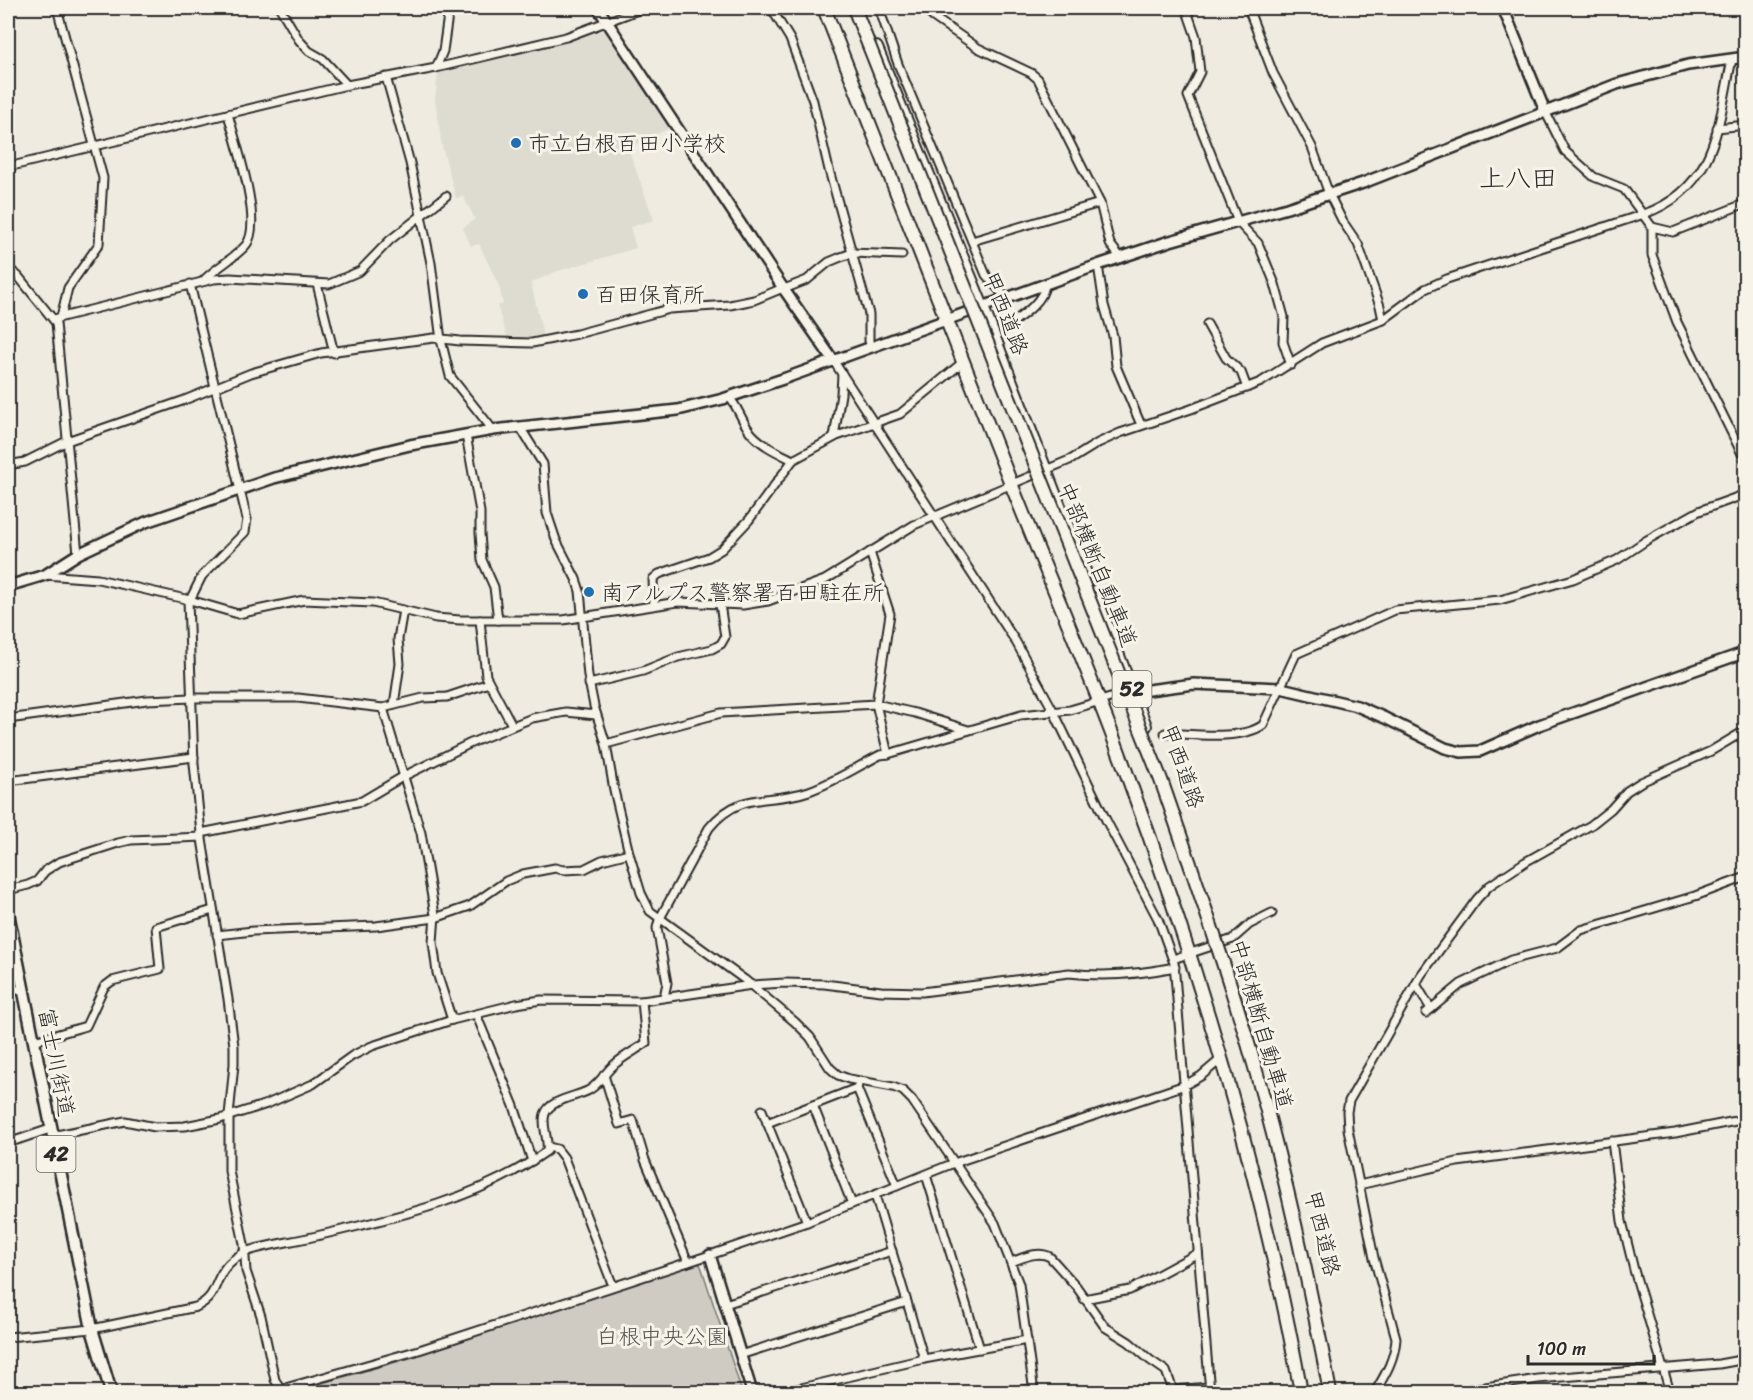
<svg xmlns="http://www.w3.org/2000/svg" width="1753" height="1400" font-family="Sriracha,'Klee One',sans-serif">
<rect width="100%" height="100%" fill="#efebe0"/>
<filter id="ink" filterUnits="userSpaceOnUse"><feTurbulence type="fractalNoise" baseFrequency=".0167" numOctaves="2"/><feDisplacementMap in="SourceGraphic" scale="12" xChannelSelector="R" yChannelSelector="G"/><feConvolveMatrix kernelMatrix="1 2 1 2 8 2 1 2 1" color-interpolation-filters="sRGB"/></filter>
<g filter="url(#ink)">
<!-- built -->
<polygon fill="#dedbd1" points="605,30 672,127 628,148 654,220 630,227 636,248 555,272 531,283 543,335 508,340 497,306 503,304 499,286 479,244 471,246 463,228 475,219 463,196 456,198 442,146 435,100 438,73"/>
<!-- green -->
<polygon fill="#cfcbc2" stroke="#7d7b76" stroke-width="1.5" points="698,1263 701,1266 742,1392 291,1392 417,1356 425,1351"/>
<g fill="none" stroke-linecap="round" stroke-linejoin="round">
<!-- street casing -->
<g stroke="#2b2b2b" stroke-width="11">
<g id="street">
<polyline points="57,8 103,178 99,244 68,288 61,317"/>
<polyline points="280,8 299,40 309,51 323,59 347,85"/>
<polyline points="771,8 790,39 813,101 829,170 869,314 869,341 871,347"/>
<polyline points="879,8 898,64 986,275 1006,298"/>
<polyline points="924,8 933,17 978,48 1031,73 1038,79 1100,203 1110,244 1121,258"/>
<polyline points="1186,8 1196,37 1200,72 1188,96 1238,222 1258,243 1275,284 1284,317 1283,342 1291,365"/>
<polyline points="1248,8 1273,73 1312,147 1329,194 1343,222 1358,244 1380,306 1383,320"/>
<polyline points="436,68 443,51 449,8"/>
<polyline points="386,77 410,163 431,263 441,340 450,376 493,430"/>
<polyline points="1545,111 1565,151 1594,177 1624,189 1652,227 1652,255 1677,322 1746,462"/>
<polyline points="1717,128 1746,125"/>
<polyline points="8,167 347,85 436,68 566,37 643,8"/>
<polyline points="1652,227 1673,232 1746,203"/>
<polyline points="972,241 1100,203"/>
<polyline points="1098,265 1104,305 1113,336 1116,366 1141,425"/>
<polyline points="8,268 18,276 56,323 78,554"/>
<path d="M203,281C216,267 234,259 246,245C264,223 235,141 228,114"/>
<polyline points="317,284 334,353"/>
<polyline points="784,289 807,280 829,262 841,257 852,253 902,255"/>
<polyline points="54,319 214,279 230,278 329,284 360,271 390,240 446,196"/>
<polyline points="1207,324 1226,358 1241,372 1247,388"/>
<path d="M1005,328C1018,318 1044,303 1045,284"/>
<polyline points="833,360 1016,642 1054,712 1106,820 1158,919 1174,963 1210,1392"/>
<path d="M729,397C739,408 742,423 752,434C763,446 779,453 793,460"/>
<polyline points="520,427 543,464 547,513 556,540 576,579 580,591 588,676 594,706 606,744 614,790 629,853 641,893 650,911 745,980 795,1022 810,1037 830,1068 838,1075 849,1079 893,1087 903,1091 912,1100 995,1223 1019,1284 1034,1392"/>
<polyline points="466,435 480,512 480,533 482,560 494,587 498,620"/>
<polyline points="834,437 841,394 842,374"/>
<polyline points="8,465 25,462 67,441 182,401 251,373 321,353 434,338 460,341 532,343 577,334 669,309 730,305 754,300 783,288"/>
<path d="M45,575L98,579L190,600L238,614L304,600L373,603L436,618L460,620H563L678,602L743,605L768,601L825,580L914,525L1072,459L1098,443L1120,433L1191,409L1261,382L1322,343L1383,320L1425,289L1447,279L1644,214C1717,188 1718,124 1732,59"/>
<polyline points="188,600 194,764 201,833 228,999 234,1046 234,1064 229,1116 229,1171 244,1244 246,1271 261,1316 275,1380 283,1392"/>
<polyline points="190,600 202,576 245,532 247,519 190,284"/>
<polyline points="654,605 653,579 659,574 709,557 722,549 749,520 793,460 837,436 900,414 963,362"/>
<polyline points="480,620 486,676 512,725"/>
<polyline points="589,684 643,671 678,657 712,649 721,644 725,637 720,604"/>
<polyline points="394,705 400,664 398,639 403,610"/>
<polyline points="383,708 421,833 435,915 433,942 437,973 452,1020"/>
<polyline points="8,719 147,700 192,698 298,698 383,708 423,698 447,697 489,683"/>
<path d="M1165,733C1192,734 1240,741 1263,725L1296,654L1395,610L1500,600L1573,579L1617,560L1647,540L1699,511L1746,494"/>
<polyline points="606,744 721,713 876,704 915,713 968,730"/>
<polyline points="888,754 1021,715 1070,710 1127,693"/>
<polyline points="8,781 194,757"/>
<polyline points="201,833 362,801 404,776 471,743 532,718 566,712 596,715"/>
<polyline points="8,890 28,885 37,881 45,871 59,862 118,843 131,840 202,837"/>
<polyline points="217,935 253,931 376,926 435,918 470,906 506,881 523,874 555,868 563,870 584,869 602,860 629,853"/>
<polyline points="1173,959 1233,939 1250,924 1272,913"/>
<polyline points="1416,984 1431,1009"/>
<polyline points="8,987 11,989 24,991"/>
<path d="M664,997L667,983L657,928L659,920L709,828C741,789 769,805 809,791C834,782 857,767 880,755L888,754L876,704L890,614L870,552"/>
<polyline points="1426,1013 1461,984 1511,960 1557,948 1581,930 1695,896 1746,877"/>
<polyline points="476,1014 514,1106 532,1161"/>
<polyline points="34,1041 86,1026 104,987 112,981 160,969 156,927 213,910"/>
<polyline points="604,1075 619,1124 633,1120 645,1160 688,1262"/>
<polyline points="857,1088 897,1186"/>
<polyline points="813,1105 852,1204"/>
<polyline points="762,1110 807,1222"/>
<polyline points="767,1123 857,1088 858,1085"/>
<path d="M52,1136L125,1121L155,1127L185,1126L220,1119L267,1104L313,1084L352,1056L372,1046L452,1020L516,1004L541,1000L642,1001L752,985L785,983L824,984L881,991L922,992L1069,973C1103,977 1141,974 1175,967"/>
<polyline points="1612,1141 1622,1221 1634,1270 1670,1392"/>
<polyline points="8,1143 50,1129"/>
<polyline points="548,1147 557,1149 564,1158 613,1286"/>
<polyline points="926,1175 980,1349"/>
<polyline points="1359,1185 1457,1162 1675,1133 1746,1119"/>
<polyline points="875,1195 924,1359"/>
<path d="M1011,1262C1023,1258 1038,1250 1050,1257L1076,1286L1105,1327L1129,1342L1150,1360L1166,1371L1173,1390L1209,1387"/>
<polyline points="1084,1299 1130,1290 1198,1253"/>
<polyline points="725,1304 892,1251"/>
<path d="M8,1337L92,1329L196,1307C217,1297 213,1284 225,1268C230,1261 238,1256 245,1252C267,1245 290,1242 312,1237C394,1218 477,1200 547,1151C549,1139 541,1125 545,1114C550,1099 577,1097 589,1090C600,1084 605,1072 615,1064C624,1056 636,1050 646,1043L642,1001"/>
<polyline points="740,1355 907,1302"/>
<polyline points="282,1389 419,1350 710,1255 807,1222 954,1163 1185,1085 1201,1076 1221,1059"/>
<polyline points="784,1392 924,1359 1027,1340"/>
<polyline points="1005,1392 1033,1389"/>
<path d="M1375,1392C1385,1375 1395,1359 1396,1338L1374,1258L1348,1129L1347,1112L1349,1101L1421,975L1477,899L1489,886L1525,862L1591,825L1611,809L1627,791L1641,782L1711,751L1746,730"/>
<polyline points="1452,1392 1538,1379 1719,1364 1746,1359"/>
</g>
</g>
<!-- secondary casing -->
<g stroke="#2b2b2b" stroke-width="14">
<g id="secondary">
<polyline points="598,8 783,288 833,360"/>
<polyline points="1503,8 1545,111"/>
<polyline points="8,586 45,575 78,554 146,522 274,478 410,445 493,430 678,410 723,399 783,379 1098,265 1170,241 1287,208 1363,183 1617,84 1688,65 1746,57"/>
<polyline points="1133,692 1194,684 1281,688 1357,706 1385,718 1445,748 1461,752 1480,751 1539,725 1746,652"/>
<polyline points="710,1255 752,1392"/>
</g>
</g>
<!-- primary casing -->
<g stroke="#2b2b2b" stroke-width="15">
<polyline id="primary" points="8,913 92,1329 111,1392"/>
</g>
<!-- highway casing -->
<g stroke="#2b2b2b" stroke-width="16">
<g id="highway">
<path d="M824,8C887,165 947,324 1010,481C1048,577 1090,672 1125,769C1200,971 1262,1180 1301,1392"/>
<polyline points="876,48 982,307 1088,581"/>
<polyline points="1096,599 1145,726"/>
</g>
</g>
<!-- street -->
<use href="#street" stroke="#f7f3e8" stroke-width="7"/>
<!-- secondary -->
<use href="#secondary" stroke="#f7f3e8" stroke-width="9"/>
<!-- primary -->
<use href="#primary" stroke="#f7f3e8" stroke-width="10"/>
<!-- highway -->
<use href="#highway" stroke="#f7f3e8" stroke-width="12"/>
<!-- highway-bridge casing -->
<g stroke="#2b2b2b" stroke-width="16" stroke-linecap="butt">
<path id="highway-bridge" d="M854,8L1161,780C1190,863 1219,946 1244,1030C1280,1149 1307,1271 1330,1392"/>
</g>
<!-- highway-bridge -->
<use href="#highway-bridge" stroke="#f7f3e8" stroke-width="12"/>
</g>
</g>
<!-- markers -->
<g fill="#1f6fb2" stroke="#f7f3e8" stroke-width="2">
<circle cx="516" cy="143" r="6"/>
<circle cx="583" cy="294" r="6"/>
<circle cx="589" cy="592" r="6"/>
</g>
<g text-anchor="middle" stroke-width="6" stroke-linejoin="round" paint-order="stroke">
<!-- shield labels -->
<g fill="#f7f3e8" stroke="#686764" stroke-width="1.5">
<rect x="1112.5" y="671" width="39" height="36" rx="4.5"/>
<rect x="36.5" y="1136" width="39" height="36" rx="4.5"/>
</g>
<g font-size="21" font-weight="bold" fill="#2b2b2b">
<text x="1132" y="696">52</text>
<text x="56" y="1161">42</text>
</g>
<!-- poi labels -->
<g font-size="22" fill="#2b2b2b" stroke="#f7f3e8" text-anchor="start">
<text x="528" y="151">市立白根百田小学校</text>
<text x="595" y="302">百田保育所</text>
<text x="601" y="600">南アルプス警察署百田駐在所</text>
</g>
<!-- street labels -->
<g font-size="22" fill="#2b2b2b" stroke="#f7f3e8">
<text transform="translate(1006 313) rotate(68)" y="8">甲西道路</text>
<text transform="translate(1098 564) rotate(68)" y="8">中部横断自動車道</text>
<text transform="translate(1183 766) rotate(70)" y="8">甲西道路</text>
<text transform="translate(1262 1024) rotate(74)" y="8">中部横断自動車道</text>
<text transform="translate(57 1062) rotate(79)" y="8">富士川街道</text>
<text transform="translate(1323 1233) rotate(76)" y="8">甲西道路</text>
</g>
<!-- park labels -->
<g font-size="22" fill="#545351" stroke="#f7f3e8">
<text x="662" y="1344">白根中央公園</text>
</g>
<!-- quarter labels -->
<g font-size="26" fill="#2b2b2b" stroke="#f7f3e8">
<text x="1518" y="187">上八田</text>
</g>
</g>
<!-- margin -->
<rect width="1753" height="1400" fill="none" stroke="#f7f3e8" stroke-width="30"/>
<rect x="15" y="15" width="1723" height="1370" fill="none" stroke="#2b2b2b" stroke-width="2" filter="url(#ink)"/>
<!-- scale -->
<path d="M1528 1355v9h126v-9" fill="none" stroke="#2b2b2b" stroke-width="3"/>
<text x="1537" y="1355" font-size="18" fill="#2b2b2b" stroke="#f7f3e8" stroke-width="4.5" paint-order="stroke">100 m</text>
</svg>
